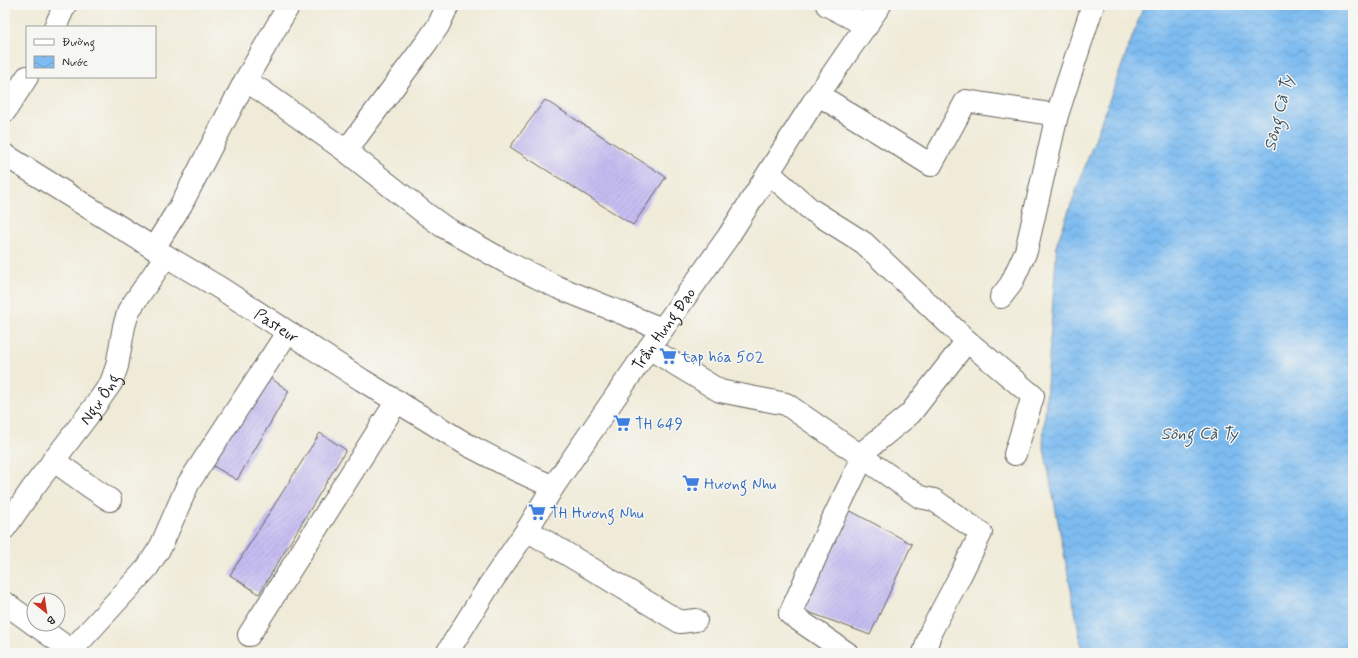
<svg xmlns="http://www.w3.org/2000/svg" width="1358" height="658" font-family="Mynerve,sans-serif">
<defs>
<pattern id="water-waves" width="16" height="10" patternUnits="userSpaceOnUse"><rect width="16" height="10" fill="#7dbbf0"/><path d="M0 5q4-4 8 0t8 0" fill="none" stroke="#6ba0cd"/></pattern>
<pattern id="building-hatch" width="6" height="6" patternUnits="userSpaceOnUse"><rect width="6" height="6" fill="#c4bcf1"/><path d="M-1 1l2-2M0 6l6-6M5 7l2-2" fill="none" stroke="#a8a1ce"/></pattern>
</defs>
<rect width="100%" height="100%" fill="#f6f6f2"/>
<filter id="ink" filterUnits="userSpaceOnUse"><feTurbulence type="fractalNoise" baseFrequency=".025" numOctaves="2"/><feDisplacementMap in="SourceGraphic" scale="8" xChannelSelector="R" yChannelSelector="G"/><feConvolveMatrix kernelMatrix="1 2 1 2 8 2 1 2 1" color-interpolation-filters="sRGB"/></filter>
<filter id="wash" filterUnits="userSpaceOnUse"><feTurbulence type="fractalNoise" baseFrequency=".012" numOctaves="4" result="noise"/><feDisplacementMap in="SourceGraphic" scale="16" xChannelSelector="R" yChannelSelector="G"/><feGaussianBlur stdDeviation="0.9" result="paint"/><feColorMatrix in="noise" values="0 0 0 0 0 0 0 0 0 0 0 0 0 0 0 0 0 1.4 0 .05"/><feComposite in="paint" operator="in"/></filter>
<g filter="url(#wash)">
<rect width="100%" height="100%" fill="#f0ebd8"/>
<!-- water -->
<polygon fill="url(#water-waves)" stroke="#4c6c86" points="1144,5 1353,5 1353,653 1083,653 1043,443 1057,243"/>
<g id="blocks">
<!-- building -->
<g fill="url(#building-hatch)">
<polygon points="545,100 666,177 633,225 510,147"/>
<polygon points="268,376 289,391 237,480 210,464"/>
<polygon points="320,433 346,450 259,594 230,575"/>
<polygon points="847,509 912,544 870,635 803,610"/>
</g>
</g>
</g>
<g filter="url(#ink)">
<use href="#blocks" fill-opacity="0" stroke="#66645e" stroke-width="1"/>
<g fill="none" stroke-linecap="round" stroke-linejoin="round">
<!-- minor casing -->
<g stroke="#66645e" stroke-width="24">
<g id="minor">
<polyline points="827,5 867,26"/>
<polyline points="55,27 65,5"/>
<polyline points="245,81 262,91 346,151 426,214 444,227 506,262 557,287 662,329"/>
<polyline points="819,95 931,165 966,101 1057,115 1093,5"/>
<polyline points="5,111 27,77"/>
<polyline points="346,151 427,42 438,26 448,5"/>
<path id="s1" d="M5,155L166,256L220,288L362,380L466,444L514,469L553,487"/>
<polyline points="769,173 810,209 864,243 967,341 1033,396 1015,454"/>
<polyline points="154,248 181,205 245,81 289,5"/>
<polyline points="1001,297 1011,284 1026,251 1057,115"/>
<polyline points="649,348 720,391 786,404 920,497 934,500 981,533 959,578 931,631 924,653"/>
<polyline points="53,460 89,486 110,500"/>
<path id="s2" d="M5,528L32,489L95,406L111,383L117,366L124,326L129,310L166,256"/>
<polyline points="527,530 680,622 696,620"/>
<polyline points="5,603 34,624"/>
<polyline points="34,624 75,653"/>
<polyline points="249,635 397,401"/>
<polyline points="71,651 147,568 161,546 188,484 287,333"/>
<polyline points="847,653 790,614 829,527 867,449 910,414 967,341"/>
</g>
</g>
<!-- major casing -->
<g stroke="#66645e" stroke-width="24">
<g id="major">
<path id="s3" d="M447,653L488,587L527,530L553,487L649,348L728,237L812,104L880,5"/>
</g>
</g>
<!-- minor -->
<use href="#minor" stroke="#fff" stroke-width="22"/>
<!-- major -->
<use href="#major" stroke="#fff" stroke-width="22"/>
</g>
</g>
<!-- icons -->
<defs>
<g id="supermarket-bare" transform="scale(1.38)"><path d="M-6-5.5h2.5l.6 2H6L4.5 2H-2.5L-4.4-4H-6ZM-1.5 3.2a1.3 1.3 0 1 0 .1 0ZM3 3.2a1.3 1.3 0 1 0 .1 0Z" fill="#3f7fe0" stroke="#f6f6f2" stroke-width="2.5" paint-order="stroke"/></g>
</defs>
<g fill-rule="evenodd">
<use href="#supermarket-bare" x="668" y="356"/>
<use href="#supermarket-bare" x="622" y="423"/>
<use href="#supermarket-bare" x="691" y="483"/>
<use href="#supermarket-bare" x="537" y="512"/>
</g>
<g text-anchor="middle" stroke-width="3" stroke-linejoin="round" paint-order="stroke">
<!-- street labels -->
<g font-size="16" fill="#1c1c1c" stroke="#f6f6f2">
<text dy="6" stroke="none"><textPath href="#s1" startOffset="321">Pasteur</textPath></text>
<text dy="6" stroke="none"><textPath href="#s3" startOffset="390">Trần Hưng Đạo</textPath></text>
<text dy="6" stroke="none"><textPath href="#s2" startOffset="160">Ngư Ông</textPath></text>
</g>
<!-- shop labels -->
<g font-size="16" fill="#366cbe" stroke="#f6f6f2" text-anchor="start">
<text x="681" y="362">tạp hóa 502</text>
<text x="635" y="429">TH 649</text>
<text x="704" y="489">Hương Nhu</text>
<text x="550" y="518">TH Hương Nhu</text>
</g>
<!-- water labels -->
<g font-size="17" font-style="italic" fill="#3e5466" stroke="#f6f6f2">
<text transform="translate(1278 113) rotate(-76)" y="6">Sông Cà Ty</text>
<text x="1199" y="439">Sông Cà Ty</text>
</g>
</g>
<!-- margin -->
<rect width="1358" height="658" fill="none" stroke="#f6f6f2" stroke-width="20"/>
<!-- legend -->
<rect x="26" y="26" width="130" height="52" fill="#f6f6f2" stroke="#9f9f9c"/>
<rect x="34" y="39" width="20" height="6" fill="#ffffff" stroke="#9f9f9c"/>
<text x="62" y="46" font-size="12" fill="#1c1c1c">Đường</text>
<rect x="34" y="56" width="20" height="12" fill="url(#water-waves)" stroke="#9f9f9c"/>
<text x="62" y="66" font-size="12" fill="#1c1c1c">Nước</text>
<!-- north arrow -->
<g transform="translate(46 612) rotate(150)"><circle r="19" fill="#f6f6f2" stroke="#9f9f9c"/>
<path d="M0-3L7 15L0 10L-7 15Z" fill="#c8321e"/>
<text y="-6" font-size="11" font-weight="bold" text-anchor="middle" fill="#1c1c1c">B</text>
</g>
</svg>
